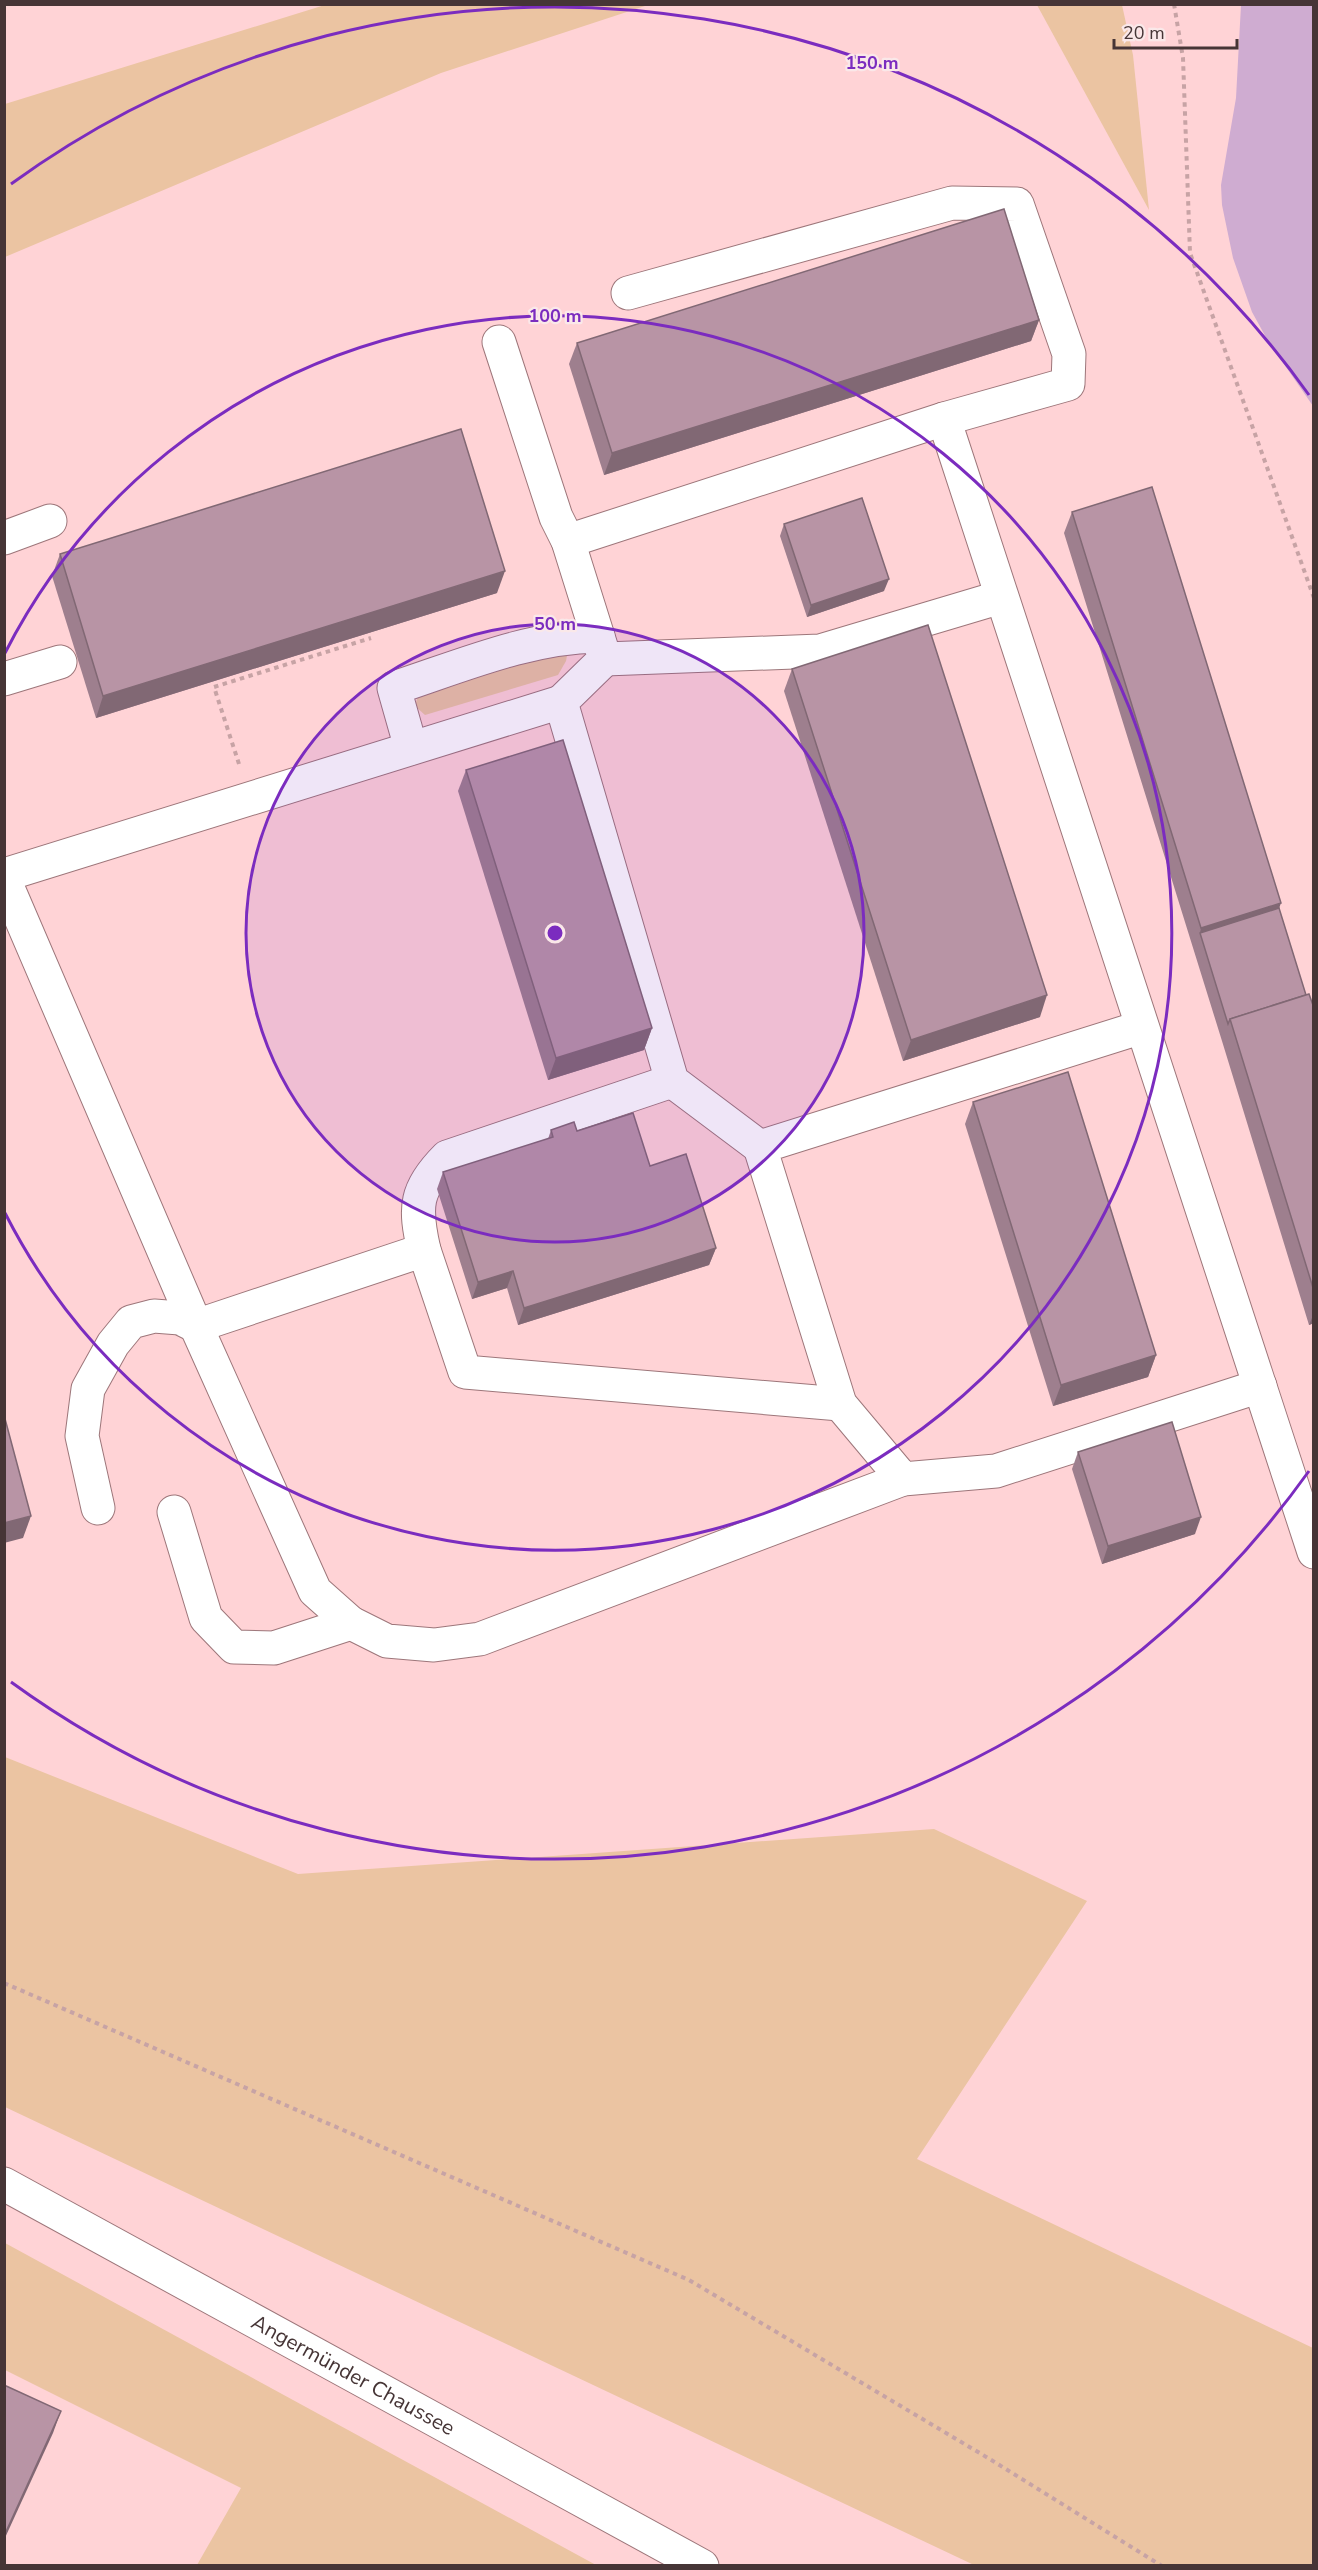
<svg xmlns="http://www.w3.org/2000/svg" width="1318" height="2570" font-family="'Nunito Sans',sans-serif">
<rect width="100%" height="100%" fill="#ffd3d6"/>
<!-- green -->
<g fill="#ebc4a2">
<polygon points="328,4 648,5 441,73 5,257 5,104"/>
<polygon points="1037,5 1122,5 1133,55 1149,210"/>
<polygon points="569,645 566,661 558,675 425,715 415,706 419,692"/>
<polygon points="5,1757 298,1874 934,1829 1087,1901 917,2159 1313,2348 1313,2565 974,2565 5,2107"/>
<polygon points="4,2243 5,2243 596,2565 197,2565 241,2488 5,2370"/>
</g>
<!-- water -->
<polygon fill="#cfacd1" points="1241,5 1313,5 1313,406 1268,341 1252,312 1233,258 1222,205 1221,185 1236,98"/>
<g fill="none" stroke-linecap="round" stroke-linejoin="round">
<!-- minor casing -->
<g stroke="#9d767a" stroke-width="35">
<g id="minor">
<polyline points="499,342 556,517 568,541 605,659 561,702 672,1081 760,1147"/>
<polyline points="944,419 1314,1552"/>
<polyline points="4,538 50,521"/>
<polyline points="568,541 944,419 1068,384 1069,354 1017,204 952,203 628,293"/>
<polyline points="605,659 820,651 1001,597"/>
<polyline points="4,679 60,662"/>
<path d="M411,748L394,688C461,666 528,637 598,636"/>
<polyline points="4,875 561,702"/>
<polyline points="4,879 196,1326"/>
<polyline points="1142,1027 760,1147 840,1404 903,1479 996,1471 1260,1386"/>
<path d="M424,1250C414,1207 415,1189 447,1157L672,1081"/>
<polyline points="840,1404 465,1372 424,1250 196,1326 315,1591 351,1623 387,1641 434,1645 480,1639 903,1479"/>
<polyline points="98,1508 82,1436 88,1389 113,1344 131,1322 154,1316 180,1318 196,1326"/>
<polyline points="174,1512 206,1618 234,1647 274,1648 351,1623"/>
</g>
</g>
<!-- major casing -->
<g stroke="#9d767a" stroke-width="35">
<g id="major">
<path id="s1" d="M4,2184L702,2566"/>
</g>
</g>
<!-- path -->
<g stroke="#c7a3a5" stroke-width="4" stroke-dasharray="4.5 4.5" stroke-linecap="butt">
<polyline points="1174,4 1183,58 1190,253 1314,598"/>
<polyline points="239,764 214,687 371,638"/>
<polyline points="4,1983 689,2280 988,2458 1162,2566"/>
</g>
<!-- minor -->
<use href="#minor" stroke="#fff" stroke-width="33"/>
<!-- major -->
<use href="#major" stroke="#fff" stroke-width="33"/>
</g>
<!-- wall -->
<g fill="#9e7f8e">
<polygon points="1039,320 1031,341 604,475 569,364 577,343"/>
<polygon points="1072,512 1279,908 1306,995 1314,1008 1314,1323 1309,1325 1222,1041 1064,533"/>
<polygon points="784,524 884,591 807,617 780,536"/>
<polygon points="60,554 497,593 96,718 52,576"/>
<polygon points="792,669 1040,1017 903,1061 784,691"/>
<polygon points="466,770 652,1028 644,1050 548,1080 458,791"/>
<polygon points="973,1102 1156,1355 1148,1377 1053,1406 965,1124"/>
<polygon points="551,1130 577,1131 650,1166 716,1248 709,1265 518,1325 507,1288 472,1299 437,1189 443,1172 548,1139"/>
<polygon points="1078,1452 1195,1534 1102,1564 1072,1469"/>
</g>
<!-- shaded-wall -->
<g fill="#816874">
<polygon points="1039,320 1031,341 604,475 612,453"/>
<polygon points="505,571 497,593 96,718 103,696"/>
<polygon points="889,579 884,591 807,617 811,605"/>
<polygon points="1281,903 1273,925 1200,933 1201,928"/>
<polygon points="1047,995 1040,1017 903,1061 911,1040"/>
<polygon points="652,1028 644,1050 548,1080 556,1058"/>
<polygon points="716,1248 709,1265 518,1325 524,1308"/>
<polygon points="513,1271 507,1288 472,1299 478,1282"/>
<polygon points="1314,1313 1314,1323 1309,1325"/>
<polygon points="1156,1355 1148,1377 1053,1406 1061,1385"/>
<polygon points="31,1516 23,1538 4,1543 4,1523"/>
<polygon points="1201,1517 1195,1534 1102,1564 1108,1546"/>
<polygon points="61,2411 53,2433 4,2540 4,2536"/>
</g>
<!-- building -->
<g fill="#b894a5" stroke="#816874" stroke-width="1.5">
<polygon points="1004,209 1039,320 612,453 577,343"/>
<polygon points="461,429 505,571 103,696 60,554"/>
<polygon points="1152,487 1281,903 1201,928 1072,512"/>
<polygon points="862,498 889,579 811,605 784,524"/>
<polygon points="928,625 1047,995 911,1040 792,669"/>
<polygon points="563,740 652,1028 556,1058 466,770"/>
<polygon points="1279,908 1306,995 1230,1019 1228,1024 1200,933"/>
<polygon points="1309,994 1314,1008 1314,1291 1230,1019"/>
<polygon points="1068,1072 1156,1355 1061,1385 973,1102"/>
<polygon points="633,1113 650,1166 686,1154 716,1248 524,1308 513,1271 478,1282 443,1172 553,1137 551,1130 574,1122 577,1131"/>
<polygon points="4,1415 31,1516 4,1523"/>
<polygon points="1172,1422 1201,1517 1108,1546 1078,1452"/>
<polygon points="4,2385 61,2411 4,2536"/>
</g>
<!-- distance rings -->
<circle cx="555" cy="933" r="309" fill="#7b2cbf" fill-opacity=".12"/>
<g fill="none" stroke="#7b2cbf" stroke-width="3">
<circle cx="555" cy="933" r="309"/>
<path d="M5 653A617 617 0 1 1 5 1213"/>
<path d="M1309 1471A926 926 0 0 1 11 1682M11 184A926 926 0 0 1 1309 395"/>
</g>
<g text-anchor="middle" stroke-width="4.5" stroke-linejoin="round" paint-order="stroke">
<!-- street labels -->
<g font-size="21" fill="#463536" stroke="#fae8e9">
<text dy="7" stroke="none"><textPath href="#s1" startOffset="398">Angermünder Chaussee</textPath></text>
</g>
</g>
<circle cx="555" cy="933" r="9" fill="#7b2cbf" stroke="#fae8e9" stroke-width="3"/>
<g font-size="18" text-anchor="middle" font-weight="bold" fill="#7b2cbf" stroke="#fae8e9" stroke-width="4.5" stroke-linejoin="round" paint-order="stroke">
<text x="872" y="69">150 m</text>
<text x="555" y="322">100 m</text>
<text x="555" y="630">50 m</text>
</g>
<!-- border -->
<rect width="1318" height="2570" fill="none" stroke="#463536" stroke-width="12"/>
<!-- scale -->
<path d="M1114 39v9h123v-9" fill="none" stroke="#463536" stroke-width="3"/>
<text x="1123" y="39" font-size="18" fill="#463536" stroke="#fae8e9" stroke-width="4.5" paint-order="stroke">20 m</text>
</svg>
